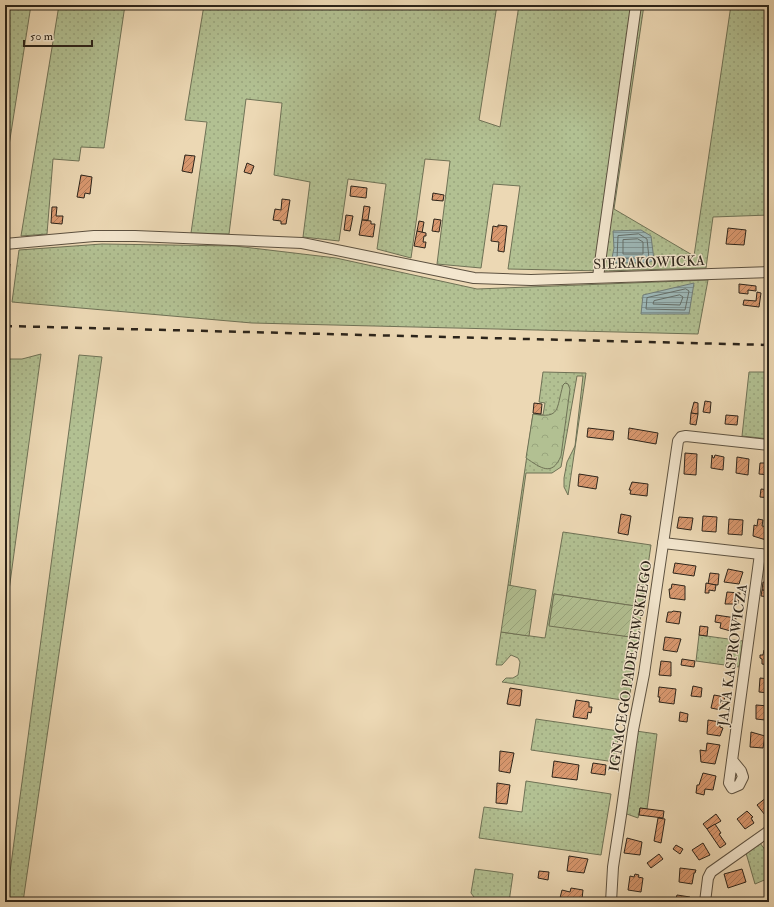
<svg xmlns="http://www.w3.org/2000/svg" width="774" height="907" font-family="'IM FELL Double Pica',serif">
<defs>
<pattern id="grass-dots" width="8" height="8" patternUnits="userSpaceOnUse"><rect width="8" height="8" fill="#b2c092"/><path d="M2 2h.1M6 6h.1" fill="none" stroke="#99a57d" stroke-width="1.8" stroke-linecap="round"/></pattern>
<pattern id="forest-crowns" width="20" height="18" patternUnits="userSpaceOnUse"><rect width="20" height="18" fill="#b2c092"/><path d="M2 6a3 3 0 1 1 6 0M12 15a3 3 0 1 1 6 0" fill="none" stroke="#99a57d"/></pattern>
<pattern id="garden-furrows" width="10" height="10" patternUnits="userSpaceOnUse"><rect width="10" height="10" fill="#b2c092"/><path d="M-1 1l2-2M0 10L10 0M9 11l2-2" fill="none" stroke="#99a57d"/></pattern>
<pattern id="water-rules" width="6" height="5" patternUnits="userSpaceOnUse"><rect width="6" height="5" fill="#9db8b8"/><path d="M0 2.5h6" fill="none" stroke="#809595"/></pattern>
<pattern id="building-hatch" width="6" height="6" patternUnits="userSpaceOnUse"><rect width="6" height="6" fill="#d9986f"/><path d="M-1 1l2-2M0 6l6-6M5 7l2-2" fill="none" stroke="#b07c5a"/></pattern>
</defs>
<rect width="100%" height="100%" fill="#ecd8b4"/>
<filter id="stains"><feTurbulence type="fractalNoise" baseFrequency=".005" numOctaves="4"/><feColorMatrix values="0 0 0 0 .2 0 0 0 0 .09 0 0 0 0 .02 0 0 0 .5 -.17"/></filter>
<radialGradient id="worn" r=".72"><stop offset=".6" stop-color="#630" stop-opacity="0"/><stop offset="1" stop-color="#630" stop-opacity=".3"/></radialGradient>
<!-- grass -->
<g fill="url(#grass-dots)" stroke="#6f7256">
<polygon points="5,5 31,5 5,171"/>
<polygon points="59,5 125,5 104,148 81,147 79,161 53,159 47,234 21,236"/>
<polygon points="204,5 497,5 479,120 500,127 519,5 644,5 614,209 694,256 731,5 769,5 769,215 713,217 706,268 604,271 508,269 520,186 493,184 481,268 437,264 450,161 425,159 411,258 377,249 386,184 348,179 339,241 303,237 310,182 274,175 282,103 246,99 229,234 191,233 207,122 185,120"/>
<polygon points="102,244 235,246 336,258 477,289 708,280 698,334 252,323 12,302 19,250"/>
<polygon points="41,354 5,620 5,359 22,359"/>
<polygon points="79,355 102,357 23,902 6,902"/>
<polygon points="543,372 586,373 569,489 568,495 564,487 564,478 567,462 575,446 583,376 577,376 561,467 552,473 526,473 510,586 508,585 533,414 543,415 545,403 539,402"/>
<polygon points="749,372 769,372 769,439 742,436"/>
<polygon points="563,532 651,545 642,607 554,594 549,625 638,638 629,701 502,682 506,678 513,678 518,675 520,662 518,658 511,655 502,665 496,665 501,632 545,638"/>
<polygon points="699,635 743,641 739,667 696,661"/>
<polygon points="536,719 619,731 615,762 531,750"/>
<polygon points="636,731 657,734 647,809 640,808 638,818 624,813"/>
<polygon points="526,781 611,794 601,855 479,838 484,807 522,812"/>
<polygon points="760,843 769,855 769,878 755,884 746,853"/>
<polygon points="475,869 513,874 509,902 477,901 471,893"/>
</g>
<!-- forest -->
<path fill="url(#forest-crowns)" stroke="#6f7256" d="M565,383L568,384L570,389L561,456C552,477 541,468 526,458L533,414C561,419 556,409 563,385Z"/>
<!-- garden -->
<g fill="url(#garden-furrows)" stroke="#6f7256">
<polygon points="508,585 536,590 529,636 501,632"/>
<polygon points="554,594 642,607 638,638 549,626"/>
</g>
<!-- water -->
<g fill="url(#water-rules)" stroke="#707d79">
<polygon points="641,230 651,236 654,260 648,263 611,263 614,248 613,231"/>
<polygon points="694,283 689,314 641,314 643,295"/>
</g>
<g fill="none" stroke-linecap="round" stroke-linejoin="round">
<!-- shore -->
<g stroke="#646e69" stroke-width="1">
<polygon points="639,234 647,239 649,258 617,259 618,236"/>
<polygon points="638,239 643,242 643,254 623,254 623,240"/>
<polygon points="686,289 689,291 685,310 646,309 647,298"/>
<polygon points="680,295 683,297 680,305 653,304 654,301"/>
</g>
</g>
<!-- building -->
<g fill="url(#building-hatch)" stroke="#2c241a">
<polygon points="185,155 195,156 192,173 182,171"/>
<polygon points="247,163 254,166 251,174 244,172"/>
<polygon points="81,175 92,177 90,194 85,193 84,198 77,197"/>
<polygon points="351,186 367,188 366,198 350,196"/>
<polygon points="433,193 444,195 443,201 432,200"/>
<polygon points="282,199 290,200 286,224 281,224 281,221 273,220 275,209 281,210"/>
<polygon points="364,206 370,207 368,220 362,220"/>
<polygon points="52,207 57,207 56,216 63,216 62,224 51,223"/>
<polygon points="346,215 353,216 350,231 344,230"/>
<polygon points="434,219 441,220 439,232 432,231"/>
<polygon points="362,220 371,221 371,224 375,224 373,237 359,235"/>
<polygon points="419,221 424,222 422,233 417,231"/>
<polygon points="498,225 507,226 504,252 498,251 499,242 491,241 493,226 498,227"/>
<polygon points="728,228 746,230 744,245 726,244"/>
<polygon points="417,231 426,233 426,236 424,236 423,242 426,242 425,248 414,246"/>
<polygon points="5,263 10,264 8,280 5,279"/>
<polygon points="739,284 756,286 756,291 748,290 748,294 739,293"/>
<polygon points="757,292 761,293 759,307 743,305 744,300 756,301"/>
<polygon points="705,401 711,402 710,413 703,412"/>
<polygon points="694,402 698,403 698,414 691,413"/>
<polygon points="534,403 542,404 541,414 533,413"/>
<polygon points="691,413 698,414 696,425 690,424"/>
<polygon points="726,415 738,416 737,425 725,424"/>
<polygon points="588,428 614,431 613,440 587,437"/>
<polygon points="629,428 658,433 656,444 628,439"/>
<polygon points="685,453 697,454 696,475 684,474"/>
<polygon points="712,455 713,458 714,458 715,455 724,457 723,470 711,468"/>
<polygon points="737,457 749,459 748,475 736,473"/>
<polygon points="769,461 769,475 759,474 760,463 768,463"/>
<polygon points="579,474 598,477 596,489 578,486"/>
<polygon points="632,482 648,484 647,496 630,494 631,490 629,490"/>
<polygon points="761,489 769,490 769,498 760,497"/>
<polygon points="621,514 631,516 628,535 618,533"/>
<polygon points="703,516 717,517 716,532 702,531"/>
<polygon points="679,517 693,518 691,530 677,528"/>
<polygon points="729,519 743,520 742,535 728,534"/>
<polygon points="758,519 763,520 762,526 768,527 766,540 753,536 754,525 757,526"/>
<polygon points="675,563 696,566 694,576 673,573"/>
<polygon points="728,569 743,572 739,584 724,582"/>
<polygon points="710,573 719,574 718,585 708,584"/>
<polygon points="763,582 769,583 769,591 762,590"/>
<polygon points="706,583 716,585 715,591 709,590 709,593 705,593"/>
<polygon points="672,584 685,586 685,600 670,598 669,589 671,589"/>
<polygon points="762,590 769,591 769,597 761,596"/>
<polygon points="727,592 740,593 738,604 725,604"/>
<polygon points="673,611 681,612 679,624 666,622 668,612 672,612"/>
<polygon points="716,615 736,618 734,632 720,628 721,623 715,622"/>
<polygon points="700,626 708,627 707,636 699,635"/>
<polygon points="665,637 681,639 677,652 663,650"/>
<polygon points="764,650 769,651 769,665 762,664 762,659 760,658 760,655 763,655"/>
<polygon points="682,659 695,661 694,667 681,665"/>
<polygon points="661,661 671,662 671,676 659,675"/>
<polygon points="760,678 769,679 769,693 759,692"/>
<polygon points="693,686 702,688 701,697 691,696"/>
<polygon points="659,687 676,689 674,704 659,702 660,697 658,697"/>
<polygon points="510,688 522,690 520,706 507,704"/>
<polygon points="714,695 725,697 721,710 711,708"/>
<polygon points="576,700 589,702 589,707 592,707 591,713 588,712 587,719 573,717"/>
<polygon points="756,705 769,706 768,715 766,715 765,720 756,719"/>
<polygon points="680,712 688,714 687,722 679,721"/>
<polygon points="708,720 720,722 720,727 723,728 720,736 707,734"/>
<polygon points="751,732 765,736 763,748 750,747"/>
<polygon points="707,743 720,745 715,764 701,762 700,750 706,751"/>
<polygon points="500,751 514,753 510,773 499,771"/>
<polygon points="554,761 579,765 577,780 552,777"/>
<polygon points="593,763 606,765 605,775 591,773"/>
<polygon points="703,773 716,776 713,790 705,789 704,795 696,793 697,785 699,785"/>
<polygon points="497,783 510,785 507,804 496,803"/>
<polygon points="767,797 769,812 765,815 757,805"/>
<polygon points="640,808 664,811 663,818 639,815"/>
<polygon points="747,811 753,817 751,818 754,823 745,829 737,819"/>
<polygon points="716,814 721,821 707,829 703,824"/>
<polygon points="658,818 665,819 661,843 654,841"/>
<polygon points="715,824 721,833 719,834 726,844 720,848 707,829"/>
<polygon points="627,838 642,842 640,855 624,853"/>
<polygon points="703,843 710,855 699,860 692,850"/>
<polygon points="676,845 683,849 680,854 673,849"/>
<polygon points="659,854 663,859 651,868 647,863"/>
<polygon points="569,856 588,859 584,873 567,871"/>
<polygon points="680,868 696,870 695,873 694,873 692,884 679,882"/>
<polygon points="742,869 746,882 728,888 724,874"/>
<polygon points="539,871 549,872 548,880 538,878"/>
<polygon points="635,874 639,875 638,877 643,878 641,892 628,890 630,876 634,877"/>
<polygon points="571,888 583,890 582,899 574,898 574,902 559,902 562,890 570,892"/>
<polygon points="677,895 690,897 689,902 675,902"/>
</g>
<g fill="none" stroke-linecap="round" stroke-linejoin="round">
<!-- street casing -->
<g stroke="#5c5140" stroke-width="12">
<g id="street">
<polyline points="5,244 94,236 135,236 302,243 474,278 531,280 769,272"/>
<polyline points="598,277 636,5"/>
<polyline points="663,543 769,555"/>
<polyline points="732,760 741,771 743,777 739,785 732,788 729,783 760,554"/>
<polyline points="611,902 613,867 621,815 633,730 644,674 678,441 681,437 686,436 769,445"/>
<polyline points="705,902 708,878 711,872 769,831"/>
</g>
</g>
<!-- street -->
<use href="#street" stroke="#f3e6ce" stroke-width="10"/>
<!-- rail -->
<polyline stroke="#2c241a" stroke-width="2.5" stroke-dasharray="7 7" stroke-linecap="butt" points="5,326 769,345"/>
</g>
<g text-anchor="middle" stroke-width="3" stroke-linejoin="round" paint-order="stroke">
<!-- street labels -->
<g font-size="14" fill="#2c241a" stroke="#f3e6ce">
<text transform="translate(649 262) rotate(-2)" y="5">SIERAKOWICKA</text>
<text transform="translate(732 655) rotate(-82)" y="5">JANA KASPROWICZA</text>
<text transform="translate(630 666) rotate(-81)" y="5">IGNACEGO PADEREWSKIEGO</text>
</g>
</g>
<!-- margin -->
<rect width="774" height="907" fill="none" stroke="#ecd8b4" stroke-width="20"/>
<rect x="6" y="6" width="762" height="895" fill="none" stroke="#2c241a" stroke-width="2"/>
<rect x="10" y="10" width="754" height="887" fill="none" stroke="#2c241a"/>
<!-- scale -->
<path d="M24 40v6h68v-6" fill="none" stroke="#2c241a" stroke-width="2"/>
<text x="30" y="40" font-size="12" fill="#2c241a" stroke="#f3e6ce" stroke-width="3" paint-order="stroke">50 m</text>
<rect width="100%" height="100%" filter="url(#stains)"/>
<rect width="100%" height="100%" fill="url(#worn)"/>
</svg>
